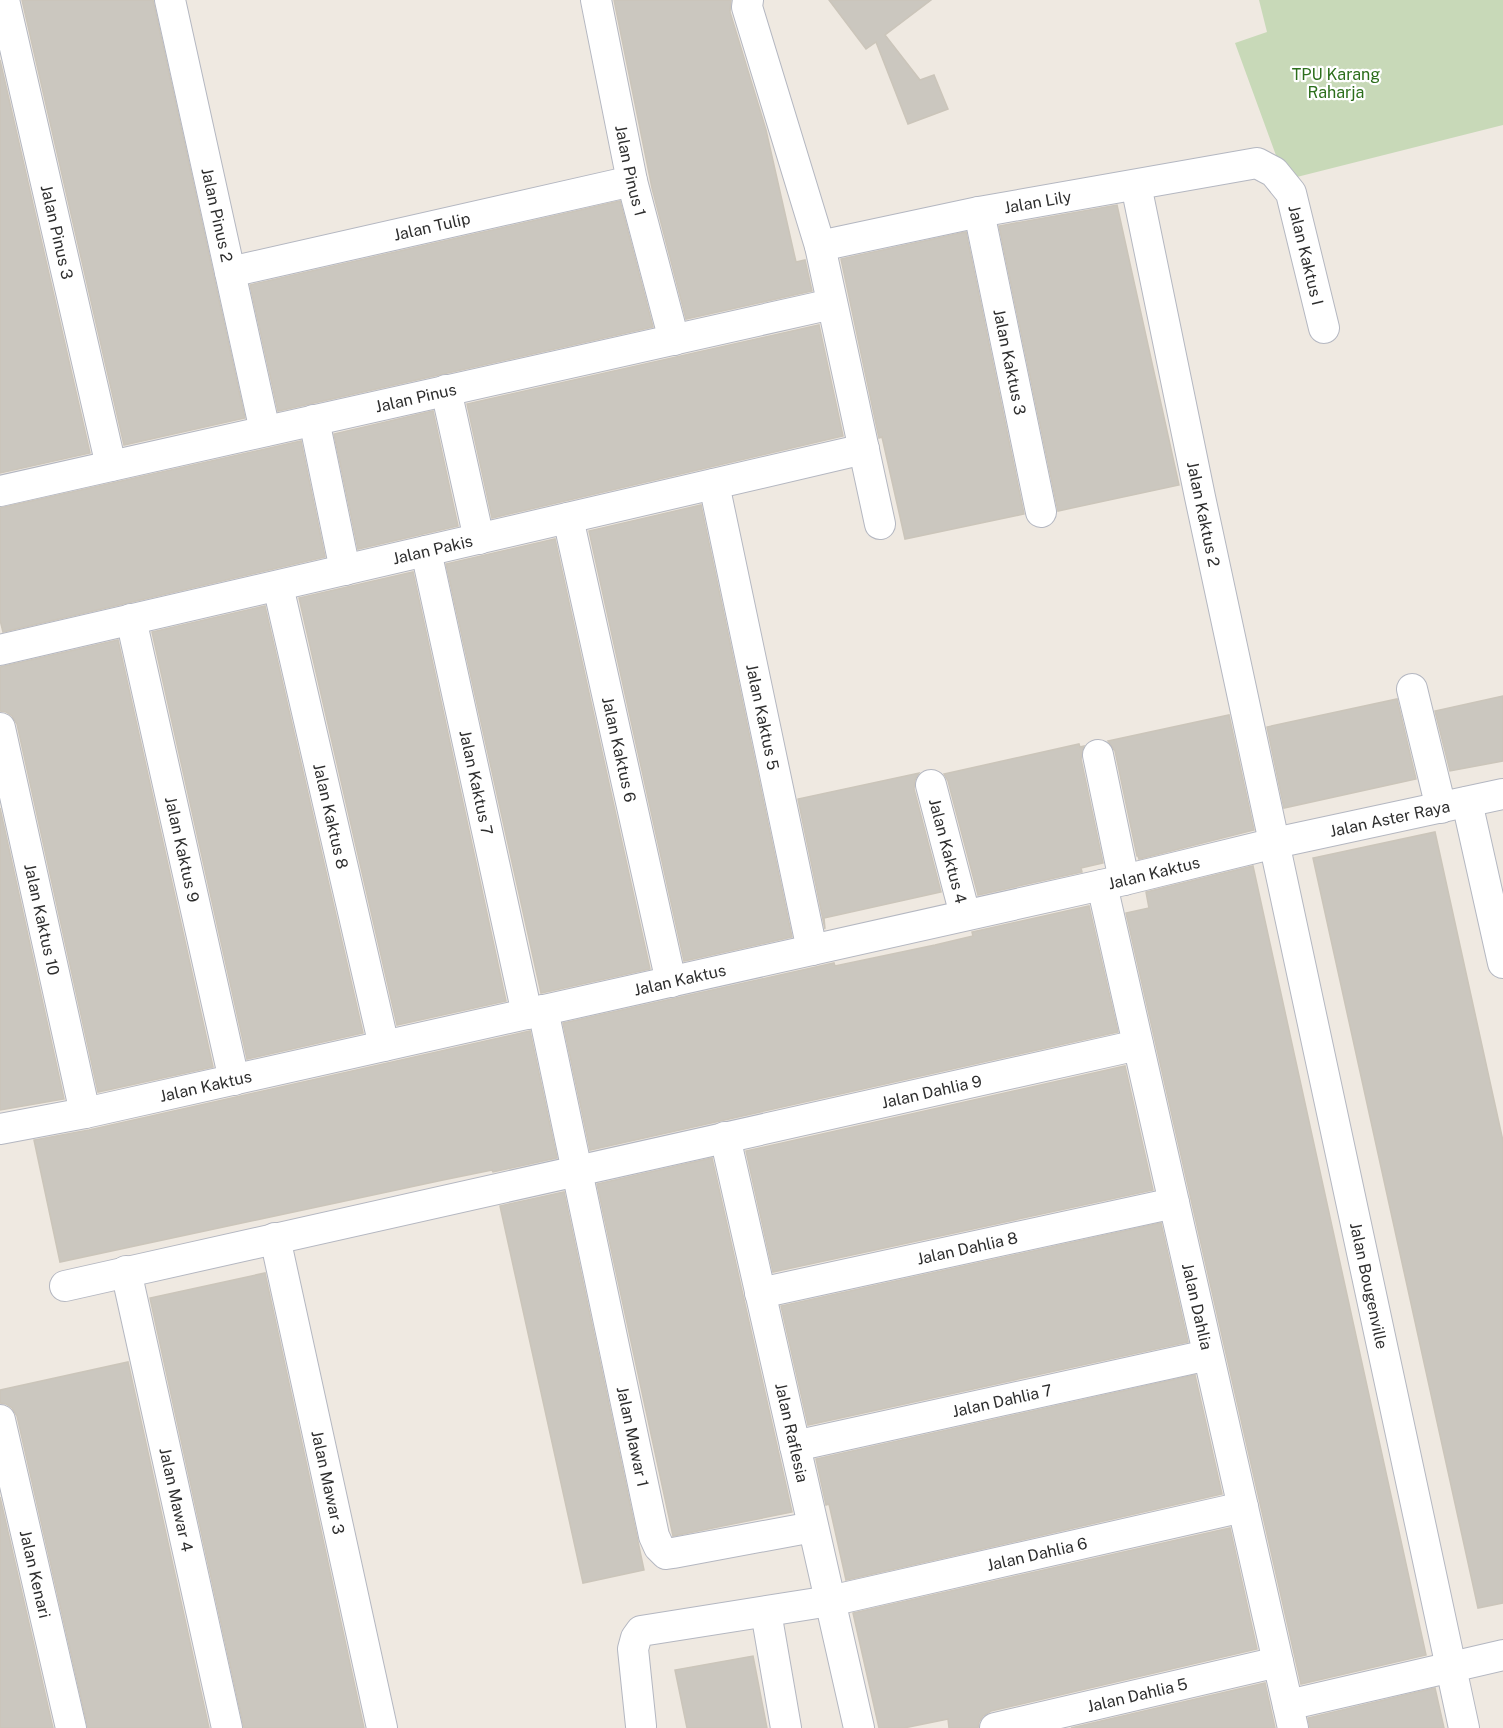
<svg xmlns="http://www.w3.org/2000/svg" width="1503" height="1728" font-family="'Public Sans',sans-serif">
<rect width="100%" height="100%" fill="#efe9e1"/>
<!-- cemetery -->
<polygon fill="#c8d9b8" points="1259,0 1503,0 1503,125 1285,180 1235,43 1267,32"/>
<!-- building -->
<g fill="#cbc7bf" stroke="#cbc5ba" stroke-width="1.5">
<polygon points="22,0 153,0 245,418 124,445"/>
<polygon points="614,0 731,0 730,12 766,130 796,262 805,260 812,291 686,319 652,188"/>
<polygon points="829,0 931,0 885,35 920,80 934,75 948,109 908,124 876,42 866,49"/>
<polygon points="0,60 90,453 0,473"/>
<polygon points="620,201 653,327 278,411 250,285"/>
<polygon points="1117,205 1179,485 1058,511 999,226"/>
<polygon points="966,232 1024,514 905,539 882,437 879,438 841,259"/>
<polygon points="819,325 843,436 492,518 467,404"/>
<polygon points="433,411 458,526 358,549 334,434"/>
<polygon points="301,441 325,557 3,632 0,620 0,508"/>
<polygon points="701,505 792,937 684,961 589,531"/>
<polygon points="555,539 650,969 541,993 446,564"/>
<polygon points="413,572 506,1001 397,1025 299,598"/>
<polygon points="265,606 363,1033 247,1059 152,632"/>
<polygon points="118,640 213,1067 98,1092 17,724 12,716 6,712 0,711 0,667"/>
<polygon points="1503,696 1503,761 1450,771 1435,711"/>
<polygon points="1397,699 1416,779 1284,808 1267,727"/>
<polygon points="1229,715 1254,830 1139,859 1138,856 1137,856 1115,751 1108,741"/>
<polygon points="1079,744 1080,747 1084,746 1081,759 1103,863 1081,868 1082,872 978,895 948,781 944,774"/>
<polygon points="919,773 915,780 914,789 941,892 824,918 825,929 798,799"/>
<polygon points="0,808 64,1099 0,1110"/>
<polygon points="1435,832 1503,1141 1503,1603 1478,1608 1313,858"/>
<polygon points="1253,866 1426,1655 1301,1684 1126,913 1149,908 1146,892"/>
<polygon points="1089,906 1118,1032 590,1150 563,1023 834,963 835,966 935,945 973,936 972,932"/>
<polygon points="530,1031 557,1158 493,1172 492,1170 443,1180 60,1262 34,1140 89,1130"/>
<polygon points="1125,1066 1153,1190 773,1272 746,1151"/>
<polygon points="712,1158 792,1512 673,1536 597,1184"/>
<polygon points="564,1192 644,1570 583,1583 500,1206"/>
<polygon points="1161,1223 1188,1342 808,1425 781,1306"/>
<polygon points="265,1273 364,1728 244,1728 150,1298"/>
<polygon points="128,1362 209,1728 88,1728 17,1416 12,1408 6,1404 0,1403 0,1390"/>
<polygon points="1195,1375 1222,1494 846,1580 829,1504 826,1505 816,1459"/>
<polygon points="0,1497 53,1728 0,1728"/>
<polygon points="1230,1528 1257,1649 991,1711 983,1716 979,1722 978,1728 949,1728 948,1719 904,1728 879,1728 853,1613"/>
<polygon points="753,1656 767,1728 687,1728 675,1670"/>
<polygon points="1265,1683 1275,1728 1071,1728"/>
<polygon points="1435,1688 1444,1728 1310,1728 1308,1718"/>
</g>
<g fill="none" stroke-linecap="round" stroke-linejoin="round">
<!-- street casing -->
<g stroke="#b4b7c1" stroke-width="32">
<g id="street">
<path id="s1" d="M4,0L111,466"/>
<path id="s2" d="M170,0L265,431"/>
<path id="s3" d="M596,0L632,181L674,340"/>
<polyline points="748,0 747,7 820,246 880,524"/>
<path id="s4" d="M1136,185L1200,497L1464,1728"/>
<path id="s5" d="M979,212L1041,512"/>
<path id="s6" d="M820,246L979,212L1257,163L1274,172L1291,193L1324,328"/>
<path id="s7" d="M230,272L632,181"/>
<polyline points="446,390 479,539"/>
<polyline points="314,420 345,570"/>
<path id="s8" d="M714,484L812,950"/>
<path id="s9" d="M0,491L832,304"/>
<path id="s10" d="M568,518L671,982"/>
<path id="s11" d="M426,551L527,1014"/>
<path id="s12" d="M278,586L384,1046"/>
<path id="s13" d="M131,619L234,1080"/>
<path id="s14" d="M0,650L864,449"/>
<polyline points="1412,689 1441,808"/>
<path id="s15" d="M0,728L85,1113"/>
<polyline points="1098,755 1124,880"/>
<path id="s16" d="M931,785L965,915"/>
<polyline points="1467,802 1503,963"/>
<path id="s17" d="M1102,885L1293,1728"/>
<path id="s18" d="M543,1010L654,1536L659,1547L666,1554L673,1553L813,1527"/>
<path id="s19" d="M0,1129L85,1113L1124,880L1275,843L1503,794"/>
<path id="s20" d="M725,1137L859,1728"/>
<path id="s21" d="M275,1238L382,1728"/>
<path id="s22" d="M126,1271L227,1728"/>
<path id="s23" d="M65,1286L1138,1045"/>
<path id="s24" d="M760,1293L1174,1203"/>
<path id="s25" d="M0,1420L71,1728"/>
<path id="s26" d="M795,1446L1208,1355"/>
<polyline points="766,1612 786,1728"/>
<polyline points="1288,1705 1503,1655"/>
<path id="s27" d="M641,1726L633,1649L636,1638L641,1631L830,1601L1243,1507"/>
<path id="s28" d="M995,1728L1278,1662"/>
</g>
</g>
<!-- street -->
<use href="#street" stroke="#fff" stroke-width="30"/>
</g>
<g text-anchor="middle" stroke-width="4.5" stroke-linejoin="round" paint-order="stroke">
<!-- park labels -->
<g font-size="16" fill="#2c6e1b" stroke="#fff">
<text x="1336" y="80">TPU Karang<tspan x="1336" dy="18">Raharja</tspan></text>
</g>
<!-- street labels -->
<g font-size="16" fill="#2e2e2e" stroke="#fff">
<text dy="6" stroke="none"><textPath href="#s3" startOffset="174">Jalan Pinus 1</textPath></text>
<text dy="6" stroke="none"><textPath href="#s6" startOffset="222">Jalan Lily</textPath></text>
<text dy="6" stroke="none"><textPath href="#s2" startOffset="220">Jalan Pinus 2</textPath></text>
<text dy="6" stroke="none"><textPath href="#s7" startOffset="207">Jalan Tulip</textPath></text>
<text dy="6" stroke="none"><textPath href="#s1" startOffset="238">Jalan Pinus 3</textPath></text>
<text dy="6" stroke="none"><textPath href="#s6" startOffset="555">Jalan Kaktus I</textPath></text>
<text dy="6" stroke="none"><textPath href="#s5" startOffset="153">Jalan Kaktus 3</textPath></text>
<text dy="6" stroke="none"><textPath href="#s9" startOffset="426">Jalan Pinus</textPath></text>
<text dy="6" stroke="none"><textPath href="#s4" startOffset="336">Jalan Kaktus 2</textPath></text>
<text dy="6" stroke="none"><textPath href="#s14" startOffset="444">Jalan Pakis</textPath></text>
<text dy="6" stroke="none"><textPath href="#s8" startOffset="238">Jalan Kaktus 5</textPath></text>
<text dy="6" stroke="none"><textPath href="#s10" startOffset="237">Jalan Kaktus 6</textPath></text>
<text dy="6" stroke="none"><textPath href="#s11" startOffset="237">Jalan Kaktus 7</textPath></text>
<text dy="6" stroke="none"><textPath href="#s12" startOffset="236">Jalan Kaktus 8</textPath></text>
<text dy="6" stroke="none"><textPath href="#s19" startOffset="1424">Jalan Aster Raya</textPath></text>
<text dy="6" stroke="none"><textPath href="#s13" startOffset="236">Jalan Kaktus 9</textPath></text>
<text dy="6" stroke="none"><textPath href="#s16" startOffset="68">Jalan Kaktus 4</textPath></text>
<text dy="6" stroke="none"><textPath href="#s19" startOffset="1182">Jalan Kaktus</textPath></text>
<text dy="6" stroke="none"><textPath href="#s15" startOffset="196">Jalan Kaktus 10</textPath></text>
<text dy="6" stroke="none"><textPath href="#s19" startOffset="696">Jalan Kaktus</textPath></text>
<text dy="6" stroke="none"><textPath href="#s19" startOffset="210">Jalan Kaktus</textPath></text>
<text dy="6" stroke="none"><textPath href="#s23" startOffset="888">Jalan Dahlia 9</textPath></text>
<text dy="6" stroke="none"><textPath href="#s24" startOffset="212">Jalan Dahlia 8</textPath></text>
<text dy="6" stroke="none"><textPath href="#s4" startOffset="1125">Jalan Bougenville</textPath></text>
<text dy="6" stroke="none"><textPath href="#s17" startOffset="432">Jalan Dahlia</textPath></text>
<text dy="6" stroke="none"><textPath href="#s26" startOffset="212">Jalan Dahlia 7</textPath></text>
<text dy="6" stroke="none"><textPath href="#s20" startOffset="303">Jalan Raflesia</textPath></text>
<text dy="6" stroke="none"><textPath href="#s18" startOffset="436">Jalan Mawar 1</textPath></text>
<text dy="6" stroke="none"><textPath href="#s21" startOffset="250">Jalan Mawar 3</textPath></text>
<text dy="6" stroke="none"><textPath href="#s22" startOffset="234">Jalan Mawar 4</textPath></text>
<text dy="6" stroke="none"><textPath href="#s27" startOffset="501">Jalan Dahlia 6</textPath></text>
<text dy="6" stroke="none"><textPath href="#s25" startOffset="158">Jalan Kenari</textPath></text>
<text dy="6" stroke="none"><textPath href="#s28" startOffset="146">Jalan Dahlia 5</textPath></text>
</g>
</g>
</svg>
